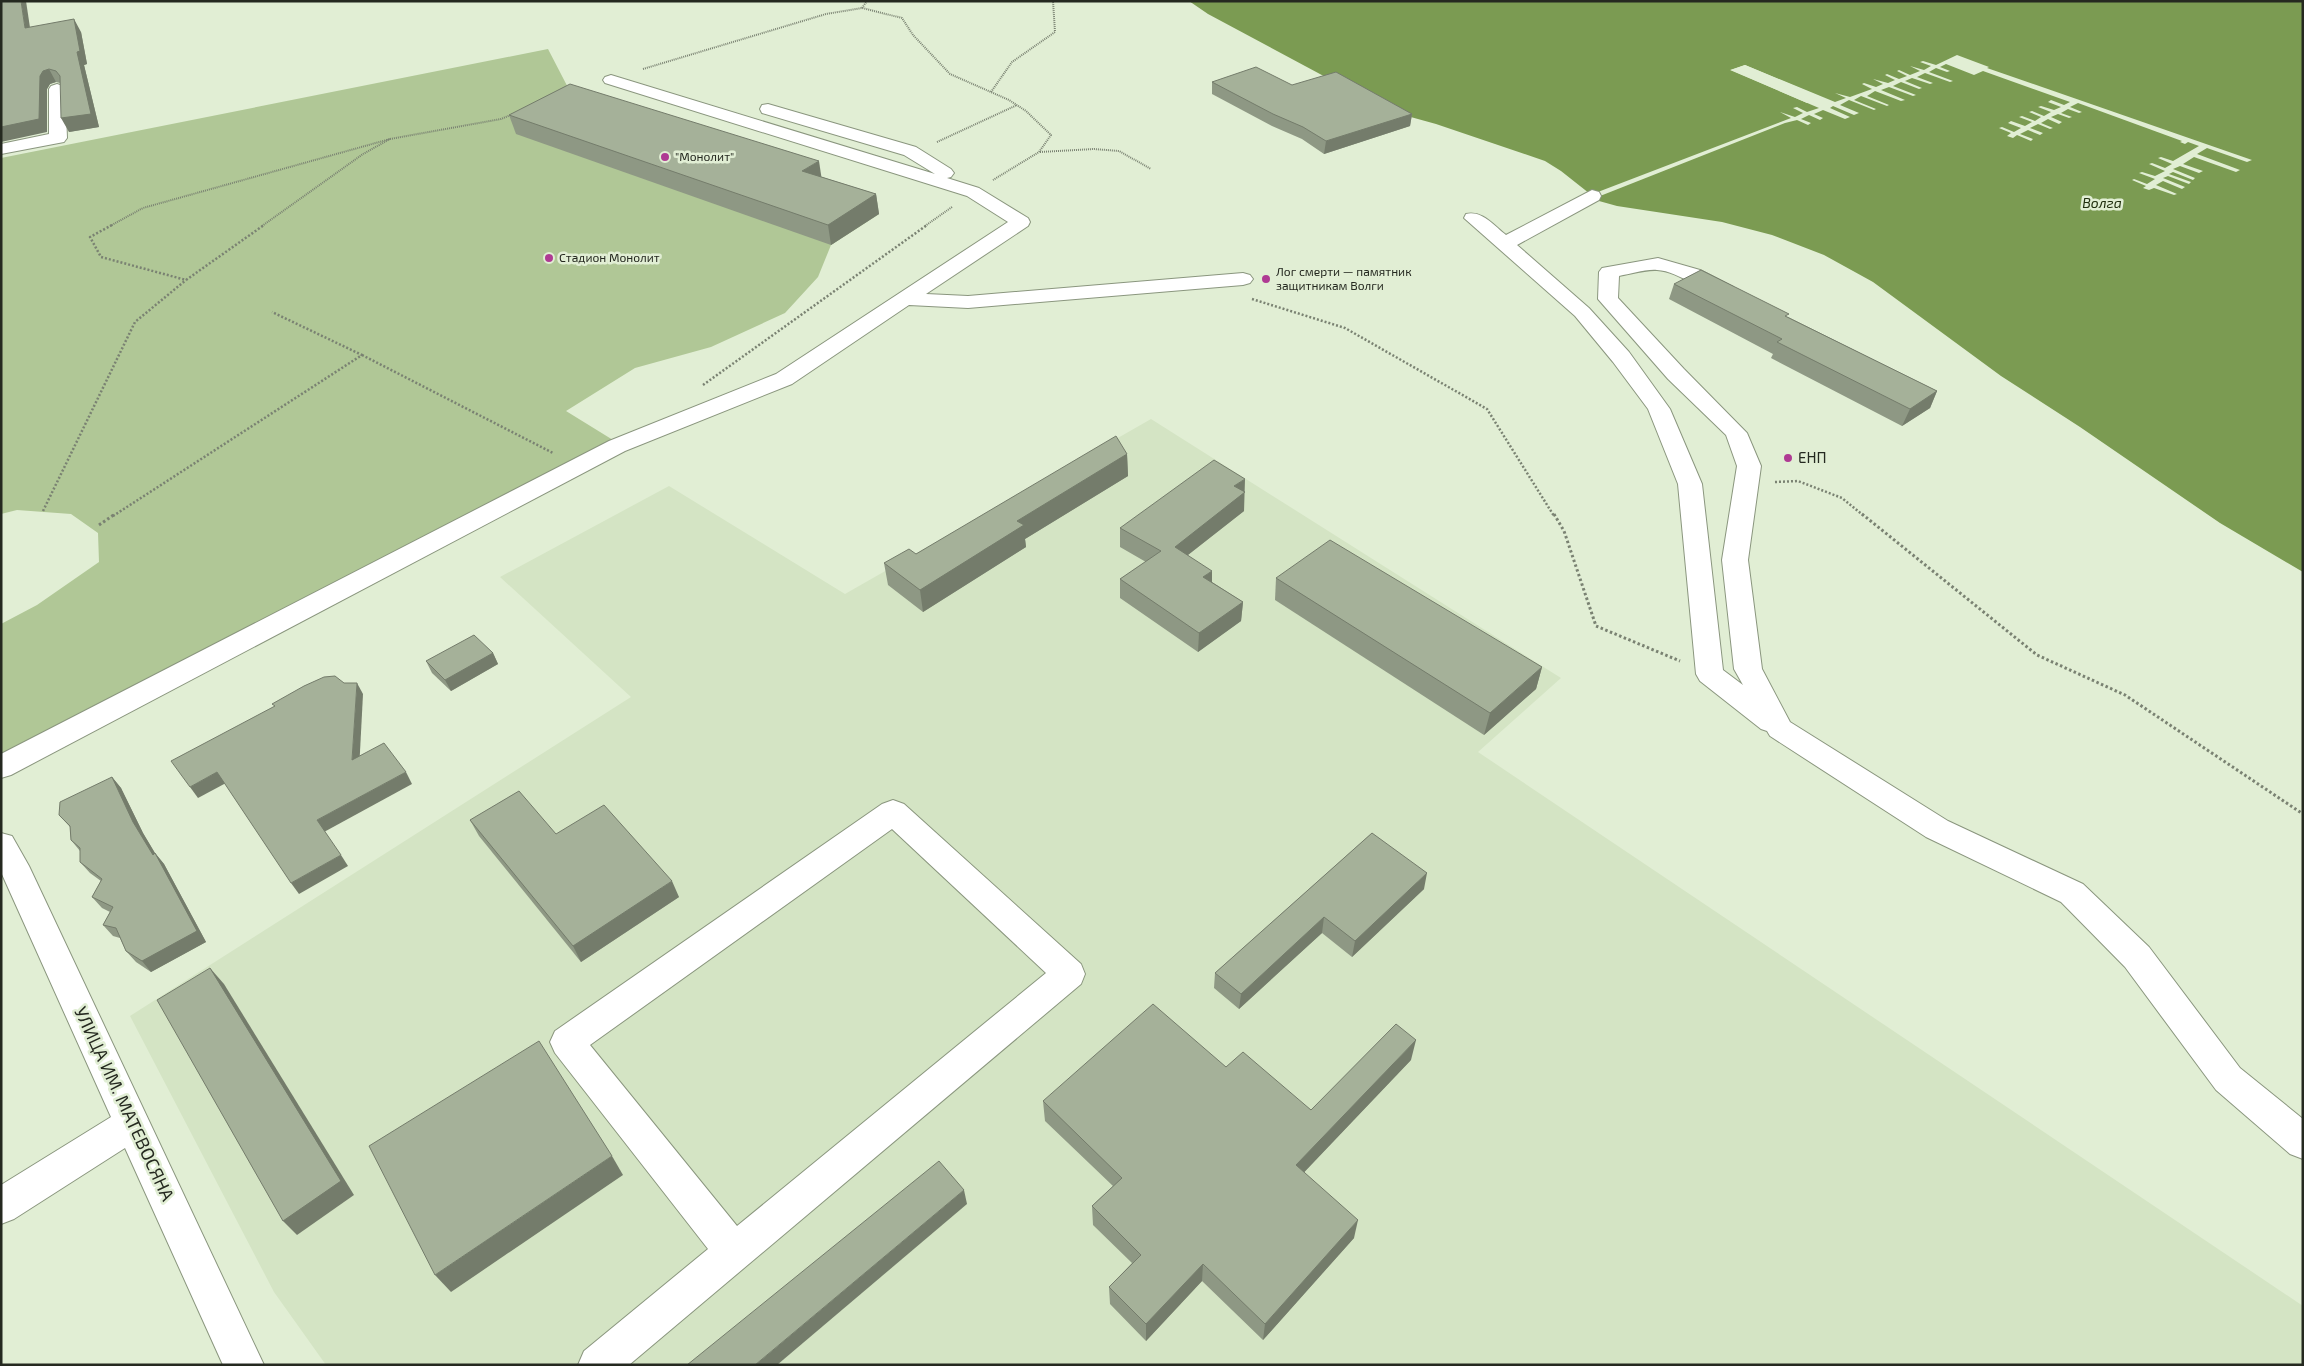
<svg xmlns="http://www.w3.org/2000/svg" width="2304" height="1366" font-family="'Exo 2',sans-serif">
<rect width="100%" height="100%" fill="#e1eed4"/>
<!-- built -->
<polygon fill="#d4e4c4" points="1151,419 1561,678 1478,752 2303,1306 2303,1365 326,1365 274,1292 130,1016 631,697 500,577 669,486 845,594"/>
<!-- green -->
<polygon fill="#b0c796" points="548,49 576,103 879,214 831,245 818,277 785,313 711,347 635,368 566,411 613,440 1,757 1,624 37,605 99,562 98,533 71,514 17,510 1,514 1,158"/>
<!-- water -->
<path fill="#7b9b52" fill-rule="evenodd" d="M1189,1H2303V572L2220,523L2080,427L2001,376L1873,282L1824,255L1772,235L1722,222L1617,206L1599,201L1561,171L1545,161L1436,124L1389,111L1208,14ZM1745,65L1821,97H1822L1807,103L1731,70Z"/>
<!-- pier -->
<path fill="#e1eed4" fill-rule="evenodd" d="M1957,55L1989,67L1987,68L2252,160L2247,162L2207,148L2197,154L2240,170L2236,172L2194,157L2183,164L2203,171L2199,173L2180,166L2173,169L2195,178L2193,180L2173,172L2169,174L2191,182L2189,184L2168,176L2163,178L2185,187L2182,189L2163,181L2156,185L2177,194L2174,195L2154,188L2149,190L2143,188L2146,186L2132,180L2134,179L2147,184L2155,179L2139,173L2142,172L2155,176L2165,171L2149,164L2152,163L2165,168L2172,164L2158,158L2161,157L2173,161L2199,146L2188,142L2185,144L2180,142L2182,141L2078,103L2070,107L2082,112L2079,113L2068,109L2061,113L2072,117L2069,118L2058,114L2051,117L2062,122L2059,124L2048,119L2041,123L2053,128L2050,129L2038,124L2030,128L2043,133L2040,135L2028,130L2020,134L2033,139L2031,141L2017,135L2013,138L2007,136L2011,133L1999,128L2002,127L2014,132L2021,128L2008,123L2011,121L2025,126L2032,122L2019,117L2022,116L2035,121L2041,117L2029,112L2032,111L2044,116L2051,112L2038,107L2041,106L2054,110L2061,107L2048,102L2051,100L2064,105L2070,102L1983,71L1974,75L1946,64L1940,67L1950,71L1947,72L1936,68L1929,72L1953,81L1950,82L1925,73L1917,77L1933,83L1930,84L1912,78L1905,81L1922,88L1919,89L1901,82L1893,86L1916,95L1913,96L1889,87L1881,90L1905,100L1901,101L1875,91L1867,96L1889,105L1887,106L1861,96L1854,100L1876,109L1874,110L1849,100L1840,105L1859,113L1854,115L1833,106L1830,108L1850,117L1845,119L1823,110L1814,114L1823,118L1820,120L1809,115L1801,119L1811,123L1808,125L1797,120L1785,123L1595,198L1590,195L1791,118L1780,112L1795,117L1803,113L1793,108L1797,107L1807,112L1819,108L1730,70L1745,65L1835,102L1846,98L1835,93L1850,97L1872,89L1862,84L1864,83L1876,87L1883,84L1873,79L1888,83L1895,80L1885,75L1887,74L1899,79L1907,76L1897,71L1899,70L1910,75L1920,71L1910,66L1924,70L1931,66L1920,62L1923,61L1936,65ZM1745,67L1816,97L1807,100L1737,71Z"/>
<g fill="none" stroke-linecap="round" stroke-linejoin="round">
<!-- minor casing -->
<g stroke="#8a967e" stroke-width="2">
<g id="minor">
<polygon points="611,75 935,174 904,155 762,113 760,109 762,105 768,104 916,147 951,169 954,173 951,177 947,178 979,188 1028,218 1030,222 1028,226 926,294 968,296 1243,273 1250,275 1253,279 1250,283 1243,285 968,308 909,305 792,384 625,451 11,775 1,778 1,754 609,441 776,374 1008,222 967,196 605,83 603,80 605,77"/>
<polygon points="57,84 63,86 65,89 67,138 64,142 1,154 1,144 49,134 49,89 51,86"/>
<path d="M1592,190L1599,192L1601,196L1599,200L1517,245L1589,308L1629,352L1670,409L1702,484L1723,670L1743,685L1734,669L1722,560L1737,466L1726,435L1668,379L1598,299L1599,272L1602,268L1658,258L1700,270L1733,287L1736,291L1733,295C1711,301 1682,271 1657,270C1645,269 1631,274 1619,276L1618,298L1684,369L1747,433L1761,466L1748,560L1762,669L1790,722L1948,821L2083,884L2149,947L2240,1068L2303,1119V1159L2290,1154L2216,1090L2125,967L2061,902L1926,837L1770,736L1767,731L1761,729L1700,681L1696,674L1678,484L1648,409L1613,362L1575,316L1464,218L1466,214C1482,210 1494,226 1506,235Z"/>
<path d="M893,800L904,804L1081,964L1085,974L1081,984L629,1365H578L584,1351L708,1249L555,1053L550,1042L555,1031L882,804ZM892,829L1046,973L737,1226L590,1045Z"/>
<polygon points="1,833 12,836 29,866 264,1365 223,1365 125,1148 14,1219 1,1224 1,1185 111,1117 1,872"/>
</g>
</g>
<!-- path-far2 -->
<g stroke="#7a8272" stroke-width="2" stroke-dasharray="1 1" stroke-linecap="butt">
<polyline points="862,8 867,1"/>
<polyline points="643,69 826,14 862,8 902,18 913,35 950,74 1009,100 1026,111 1051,135 1039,152 993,180"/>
<polyline points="991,92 1012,62 1055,32 1053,1"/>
<polyline points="390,139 501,119 513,114"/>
<polyline points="937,142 1017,105"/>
<polyline points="1040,152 1094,149 1119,151 1151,169"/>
<polyline points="110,226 143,208 390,139"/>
<polyline points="262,226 363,154 390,139"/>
<polyline points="925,226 952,207"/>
</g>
<!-- path-far1 -->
<g stroke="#7a8272" stroke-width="2.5" stroke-dasharray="2 2" stroke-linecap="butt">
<polyline points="112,225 90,237 101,257 186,280 264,225"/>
<polyline points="1252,299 1345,328 1487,409 1554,516"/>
<polyline points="362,355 553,453"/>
<polyline points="703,385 927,225"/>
<polyline points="1775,482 1798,481 1842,498 1864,516"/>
<polyline points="43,511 135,322 186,280"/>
<polyline points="113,516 362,355 272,312"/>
</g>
<!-- path -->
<g stroke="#7a8272" stroke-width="3" stroke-dasharray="2.5 2.5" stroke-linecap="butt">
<polyline points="1554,514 1564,531 1596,626 1680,661"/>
<polyline points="1862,514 2037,655 2125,695 2303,814"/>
<polyline points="99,525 115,514"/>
</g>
<!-- minor -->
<use href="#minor" fill="#fff" fill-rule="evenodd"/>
</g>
<!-- wall -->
<g fill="#8e9884">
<polygon points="30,27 81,32 87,64 84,65 99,127 69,132 60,83 56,82 50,84 47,89 47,132"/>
<polygon points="1212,82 1292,85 1412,114 1410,126 1324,154 1302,139 1272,126 1212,94"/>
<polygon points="509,115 822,177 876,194 879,214 831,245 516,134"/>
<polygon points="1674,284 1788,317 1937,391 1930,408 1902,426 1771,358 1773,354 1669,299"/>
<polygon points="1127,454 1128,476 1025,539 1026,547 923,612 888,585 884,563 916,554"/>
<polygon points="1244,492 1244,511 1188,555 1212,582 1243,602 1241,621 1198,652 1120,598 1120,579 1146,562 1120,547 1120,528"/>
<polygon points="1276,578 1542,667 1536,689 1484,735 1275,600"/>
<polygon points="493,653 498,664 451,691 432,673 426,661"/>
<polygon points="112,777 121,788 143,833 155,853 164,864 206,942 151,972 136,962 126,951 120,938 113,936 103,925 110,912 102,908 92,897 101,881 90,873 80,862 80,851 71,840 70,827 59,815"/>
<polygon points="470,820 556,834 679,897 581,962 479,836"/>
<polygon points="1372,833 1424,889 1352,957 1322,933 1239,1009 1214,988 1215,973"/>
<polygon points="1411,1060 1304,1172 1354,1238 1263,1340 1202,1281 1146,1341 1110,1304 1109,1287 1132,1263 1093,1225 1092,1206 1113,1186 1045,1121 1043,1101 1226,1067 1311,1110"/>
</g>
<!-- shaded-wall -->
<g fill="#747c6b">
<polygon points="21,1 26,1 32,41 25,28"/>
<polygon points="74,19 81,32 87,64 84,65 99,127 69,132 61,118 77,52"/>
<polygon points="49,69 56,82 50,84 47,89 47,132 1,142 1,127 43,71"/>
<polygon points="1412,114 1410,126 1324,154 1326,141"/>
<polygon points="819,161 822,181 802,171"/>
<polygon points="876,194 879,214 831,245 828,225"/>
<polygon points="1937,391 1930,408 1902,426 1910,409"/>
<polygon points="1127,454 1128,476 1025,539 1026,547 923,612 920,590 1017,521"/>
<polygon points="1245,479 1244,511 1175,565 1175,547 1234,486"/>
<polygon points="1212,571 1212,590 1203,577"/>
<polygon points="1243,602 1241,621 1198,652 1199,633"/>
<polygon points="493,653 498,664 451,691 445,680"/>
<polygon points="1542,667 1536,689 1484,735 1490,713"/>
<polygon points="357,683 363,694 359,771 352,760"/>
<polygon points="217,772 226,783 198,798 190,787"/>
<polygon points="406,772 412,784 324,832 317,820"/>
<polygon points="112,777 121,788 143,833 159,860 155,853 164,864 206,942 151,972 142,961 153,855 133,822"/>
<polygon points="341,855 348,866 299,894 291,883"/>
<polygon points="1427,873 1424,889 1352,957 1355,941"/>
<polygon points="672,881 679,897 581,962 573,946"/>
<polygon points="1324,917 1322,933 1239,1009 1241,994"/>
<polygon points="210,968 224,984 354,1195 297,1235 283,1221"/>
<polygon points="1416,1040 1411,1060 1293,1184 1296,1165"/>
<polygon points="612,1156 623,1175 451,1292 435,1275"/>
<polygon points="964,1190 967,1204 777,1365 755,1365"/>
<polygon points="1358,1220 1354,1238 1263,1340 1265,1324"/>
<polygon points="1203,1264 1202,1281 1146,1341 1146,1324"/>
</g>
<!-- building -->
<g fill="#a5b199" stroke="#747c6b">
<polygon points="1,1 21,1 25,28 74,19 80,51 77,52 91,114 61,118 60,76 56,71 49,69 43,71 40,76 39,119 1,127"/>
<polygon points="1256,67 1292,85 1336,72 1412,114 1326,141 1303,127 1273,114 1212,82"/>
<polygon points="570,84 819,161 802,171 876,194 828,225 509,115"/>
<polygon points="1701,270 1789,314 1785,316 1937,391 1910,409 1777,342 1782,339 1674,284"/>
<polygon points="1116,436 1127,454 1017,521 1024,525 920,590 884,563 909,549 916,554"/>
<polygon points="1214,460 1245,479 1234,486 1245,492 1175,547 1212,571 1203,577 1243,602 1199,633 1120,579 1161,551 1120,528"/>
<polygon points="1330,540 1542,667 1490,713 1276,578"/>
<polygon points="474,635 493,653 445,680 426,661"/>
<polygon points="335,676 344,683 357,683 352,760 384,743 406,772 317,820 341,855 291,883 217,772 190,787 171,761 275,706 272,704 304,686 324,677"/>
<polygon points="112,777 133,822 153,855 155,853 197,931 142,961 126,951 116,928 103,925 113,907 92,897 102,879 80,862 80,848 71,840 70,826 59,815 60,802"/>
<polygon points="519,791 556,834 604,805 672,881 573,946 470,820"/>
<polygon points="1372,833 1427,873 1355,941 1324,917 1241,994 1215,973"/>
<polygon points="210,968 341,1181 283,1221 157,1000"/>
<polygon points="1153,1004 1226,1067 1243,1052 1311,1110 1396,1024 1416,1040 1296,1165 1358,1220 1265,1324 1203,1264 1146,1324 1109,1287 1141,1255 1092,1206 1122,1178 1043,1101"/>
<polygon points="539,1041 612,1156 435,1275 369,1146"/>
<polygon points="939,1161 964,1190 755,1365 687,1365"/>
</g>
<!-- markers -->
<g fill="#af3a93" stroke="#e1eed4" stroke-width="2">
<circle cx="665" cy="157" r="5"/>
<circle cx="549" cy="258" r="5"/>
<circle cx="1266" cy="279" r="5"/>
<circle cx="1788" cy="458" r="5"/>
</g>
<g text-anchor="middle" stroke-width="5" stroke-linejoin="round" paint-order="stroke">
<!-- far-poi labels -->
<g font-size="12" fill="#252920" stroke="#e1eed4" text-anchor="start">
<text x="675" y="161">"Монолит"</text>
<text x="559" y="262">Стадион Монолит</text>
<text x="1276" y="276">Лог смерти — памятник<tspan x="1276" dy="14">защитникам Волги</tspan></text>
</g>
<!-- far-water labels -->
<g font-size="14" font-style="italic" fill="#212f0f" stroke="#e1eed4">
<text x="2102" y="208">Волга</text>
</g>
<!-- poi labels -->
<g font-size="15" fill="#252920" stroke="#e1eed4" text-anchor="start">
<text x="1798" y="463">ЕНП</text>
</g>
<!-- near-street labels -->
<g font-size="18" fill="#252920" stroke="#e1eed4">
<text transform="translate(124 1104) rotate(65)" y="6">УЛИЦА ИМ. МАТЕВОСЯНА</text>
</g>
</g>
<!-- border -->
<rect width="2304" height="1366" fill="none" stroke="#252920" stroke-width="5"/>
</svg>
